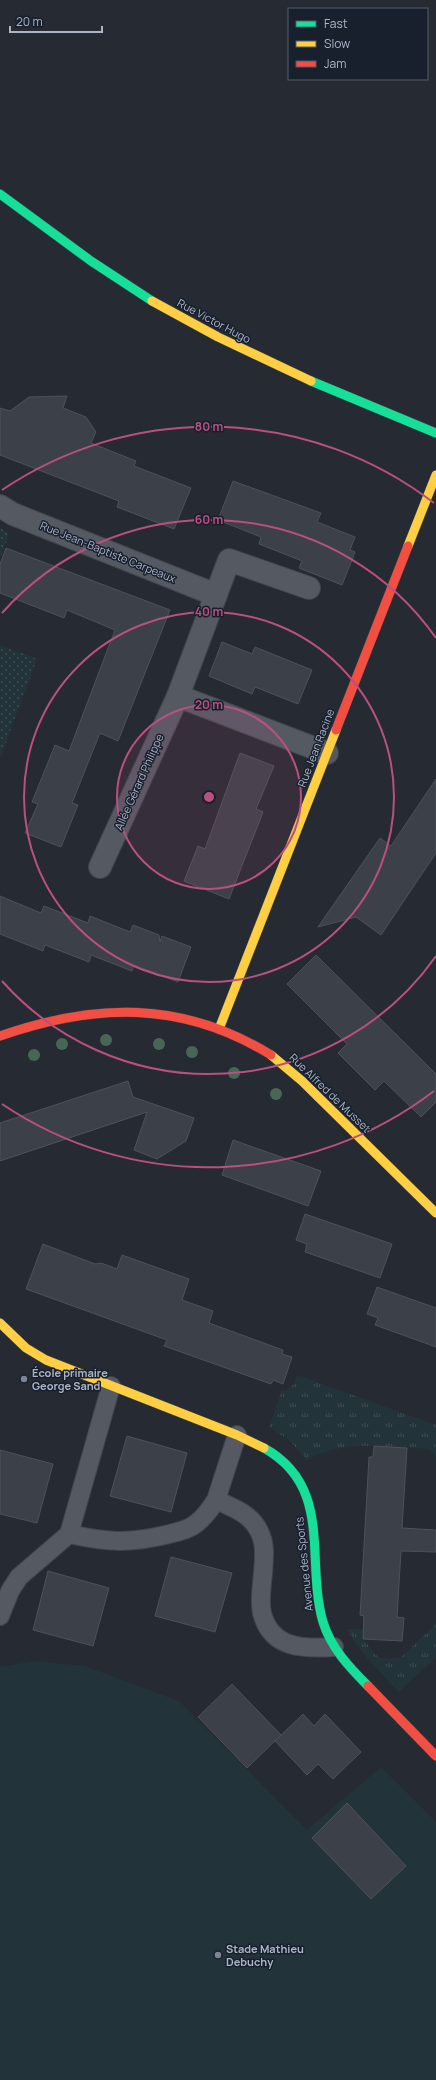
<svg xmlns="http://www.w3.org/2000/svg" width="436" height="2080" font-family="Manrope,sans-serif">
<defs>
<pattern id="grass-tufts" width="24" height="20" patternUnits="userSpaceOnUse"><rect width="24" height="20" fill="#223439"/><path d="M3 7l-1-3M5 7V3M7 7l1-3M15 17l-1-3M17 17v-4M19 17l1-3" fill="none" stroke="#3f4f54"/></pattern>
<pattern id="park-dots" width="8" height="8" patternUnits="userSpaceOnUse"><rect width="8" height="8" fill="#223439"/><path d="M2 2h.1M6 6h.1" fill="none" stroke="#3f4f54" stroke-width="1.8" stroke-linecap="round"/></pattern>
</defs>
<rect width="100%" height="100%" fill="#252a33"/>
<!-- grass -->
<g fill="url(#grass-tufts)">
<path d="M297,1375L436,1425V1457L429,1449C388,1447 345,1439 307,1460L290,1441L269,1427L282,1390L286,1391L294,1384Z"/>
<path d="M436,1624V1657L399,1692C380,1672 360,1653 347,1629H363V1639L379,1658H400Z"/>
</g>
<!-- park -->
<g fill="url(#park-dots)">
<polygon points="0,528 9,534 0,558"/>
<polygon points="0,645 37,659 0,758"/>
</g>
<!-- garden -->
<polygon fill="#223439" points="34,1661 85,1666 179,1701 307,1830 381,1767 436,1822 436,2080 0,2080 0,1667"/>
<!-- building -->
<g fill="#3c4049" stroke="#4c525c">
<polygon points="67,396 63,408 86,417 96,432 91,443 136,461 134,466 191,488 174,529 117,507 119,501 0,455 0,408 10,411 29,397"/>
<polygon points="233,481 321,513 317,522 355,537 350,550 355,552 342,585 299,568 302,561 259,544 261,537 218,520"/>
<polygon points="6,548 170,610 118,741 100,733 72,803 78,805 61,847 25,833 38,804 32,802 55,745 69,751 115,630 67,610 64,618 0,593 0,564"/>
<polygon points="222,642 252,654 255,647 312,670 298,704 255,687 252,694 209,676"/>
<polygon points="240,753 274,766 256,809 263,812 229,899 184,881 198,846 205,849"/>
<polygon points="436,779 436,853 381,935 356,917 318,927 380,838 391,846"/>
<polygon points="0,896 41,913 44,906 88,923 90,916 130,932 133,925 159,935 160,942 162,936 191,947 178,982 134,965 132,971 91,955 89,962 45,945 43,951 0,934"/>
<polygon points="316,955 436,1074 436,1102 421,1117 384,1081 375,1090 338,1053 347,1044 287,984"/>
<polygon points="128,1081 133,1097 194,1118 186,1141 157,1159 134,1150 147,1112 0,1161 0,1123"/>
<polygon points="233,1140 321,1171 308,1206 222,1175"/>
<polygon points="305,1214 392,1244 380,1278 305,1252 307,1244 296,1240"/>
<polygon points="43,1244 95,1264 101,1263 117,1269 122,1255 189,1279 182,1300 213,1311 209,1323 283,1350 282,1354 292,1357 283,1384 273,1380 271,1384 164,1346 167,1340 26,1289"/>
<polygon points="377,1287 436,1308 436,1347 375,1325 378,1318 367,1314"/>
<polygon points="127,1436 187,1453 171,1512 110,1496"/>
<polygon points="374,1446 407,1448 402,1528 436,1530 436,1552 401,1551 397,1617 404,1618 402,1641 363,1639 364,1616 360,1615 361,1599 369,1457 373,1457"/>
<polygon points="0,1450 53,1464 37,1523 0,1514"/>
<polygon points="171,1557 232,1573 215,1632 155,1616"/>
<polygon points="48,1571 109,1588 93,1646 33,1630"/>
<polygon points="232,1684 281,1735 247,1768 198,1717"/>
<polygon points="303,1714 314,1726 325,1714 361,1752 333,1779 318,1764 307,1775 275,1741"/>
<polygon points="347,1803 406,1866 371,1899 312,1838"/>
</g>
<g fill="none" stroke-linecap="round" stroke-linejoin="round">
<!-- lane casing -->
<g stroke="#41454c" stroke-width="20">
<g id="lane">
<path d="M237,1435L216,1500C232,1507 251,1514 259,1531C266,1544 264,1559 263,1573C262,1586 259,1600 262,1613C271,1649 304,1649 334,1647"/>
<path d="M69,1534C106,1542 127,1544 165,1535C177,1532 189,1530 198,1522C205,1516 211,1508 216,1500"/>
<polyline points="0,1616 10,1591 19,1577 69,1534 111,1386"/>
</g>
</g>
<!-- street casing -->
<g stroke="#41454c" stroke-width="24">
<g id="street">
<polyline points="0,506 13,514 216,595"/>
<polyline points="178,696 327,753"/>
<polyline points="100,867 178,696 229,560 309,588"/>
</g>
</g>
<!-- fast casing -->
<g stroke="#41454c" stroke-width="10">
<g id="fast">
<polyline points="0,194 91,261 152,301"/>
<polyline points="311,381 436,433"/>
<path d="M264,1448C334,1487 305,1560 323,1622C331,1648 349,1667 368,1686"/>
</g>
</g>
<!-- slow casing -->
<g stroke="#41454c" stroke-width="10">
<g id="slow">
<polyline points="152,301 218,337 311,381"/>
<polyline points="408,546 436,475"/>
<polyline points="219,1029 336,730"/>
<polyline points="271,1055 302,1081 436,1213"/>
<polyline points="0,1323 26,1348 46,1360 237,1435 264,1448"/>
</g>
</g>
<!-- jam casing -->
<g stroke="#41454c" stroke-width="10">
<g id="jam">
<polyline points="336,730 408,546"/>
<path d="M0,1036C95,1003 182,1000 271,1055"/>
<polyline points="368,1686 436,1756"/>
</g>
</g>
<!-- lane -->
<use href="#lane" stroke="#545962" stroke-width="18"/>
<!-- street -->
<use href="#street" stroke="#545962" stroke-width="22"/>
<!-- fast -->
<use href="#fast" stroke="#16e098" stroke-width="9"/>
<!-- slow -->
<use href="#slow" stroke="#ffcf43" stroke-width="9"/>
<!-- jam -->
<use href="#jam" stroke="#f24e42" stroke-width="9"/>
</g>
<!-- trees -->
<g fill="#476655">
<circle cx="106" cy="1040" r="6"/>
<circle cx="62" cy="1044" r="6"/>
<circle cx="159" cy="1044" r="6"/>
<circle cx="192" cy="1052" r="6"/>
<circle cx="34" cy="1055" r="6"/>
<circle cx="234" cy="1073" r="6"/>
<circle cx="276" cy="1094" r="6"/>
</g>
<!-- distance rings -->
<circle cx="209" cy="797" r="92" fill="#ba4f80" fill-opacity=".12"/>
<g fill="none" stroke="#ba4f80" stroke-width="2">
<circle cx="209" cy="797" r="92"/>
<circle cx="209" cy="797" r="185"/>
<path d="M436 956A277 277 0 0 1 2 981M2 613A277 277 0 0 1 436 638"/>
<path d="M434 1091A370 370 0 0 1 2 1104M2 490A370 370 0 0 1 434 503"/>
</g>
<!-- markers -->
<g fill="#7d8493" stroke="#18202e" stroke-width="1.5">
<circle cx="24" cy="1379" r="4"/>
<circle cx="218" cy="1955" r="4"/>
</g>
<g text-anchor="middle" stroke-width="3" stroke-linejoin="round" paint-order="stroke">
<!-- street labels -->
<g font-size="11" fill="#acb5c6" stroke="#18202e">
<text transform="translate(214 321) rotate(28)" y="4">Rue Victor Hugo</text>
<text transform="translate(108 552) rotate(22)" y="4">Rue Jean-Baptiste Carpeaux</text>
<text transform="translate(316 748) rotate(-69)" y="4">Rue Jean Racine</text>
<text transform="translate(139 782) rotate(-66)" y="4">Allée Gérard Philippe</text>
<text transform="translate(330 1093) rotate(44)" y="4">Rue Alfred de Musset</text>
<text transform="translate(304 1564) rotate(-96)" y="4">Avenue des Sports</text>
</g>
<!-- poi labels -->
<g font-size="11" font-weight="bold" fill="#acb5c6" stroke="#18202e" text-anchor="start">
<text x="32" y="1377">École primaire<tspan x="32" dy="13">George Sand</tspan></text>
<text x="226" y="1953">Stade Mathieu<tspan x="226" dy="13">Debuchy</tspan></text>
</g>
</g>
<circle cx="209" cy="797" r="6" fill="#ba4f80" stroke="#18202e" stroke-width="2"/>
<g font-size="12" text-anchor="middle" font-weight="bold" fill="#ba4f80" stroke="#18202e" stroke-width="3" stroke-linejoin="round" paint-order="stroke">
<text x="209" y="431">80 m</text>
<text x="209" y="524">60 m</text>
<text x="209" y="616">40 m</text>
<text x="209" y="709">20 m</text>
</g>
<!-- legend -->
<rect x="288" y="8" width="140" height="72" fill="#18202e" stroke="#535c6b"/>
<rect x="296" y="21" width="20" height="6" fill="#16e098" stroke="#535c6b"/>
<text x="324" y="28" font-size="12" fill="#acb5c6">Fast</text>
<rect x="296" y="41" width="20" height="6" fill="#ffcf43" stroke="#535c6b"/>
<text x="324" y="48" font-size="12" fill="#acb5c6">Slow</text>
<rect x="296" y="61" width="20" height="6" fill="#f24e42" stroke="#535c6b"/>
<text x="324" y="68" font-size="12" fill="#acb5c6">Jam</text>
<!-- scale -->
<path d="M10 26v6h92v-6" fill="none" stroke="#acb5c6" stroke-width="2"/>
<text x="16" y="26" font-size="12" fill="#acb5c6" stroke="#18202e" stroke-width="3" paint-order="stroke">20 m</text>
</svg>
